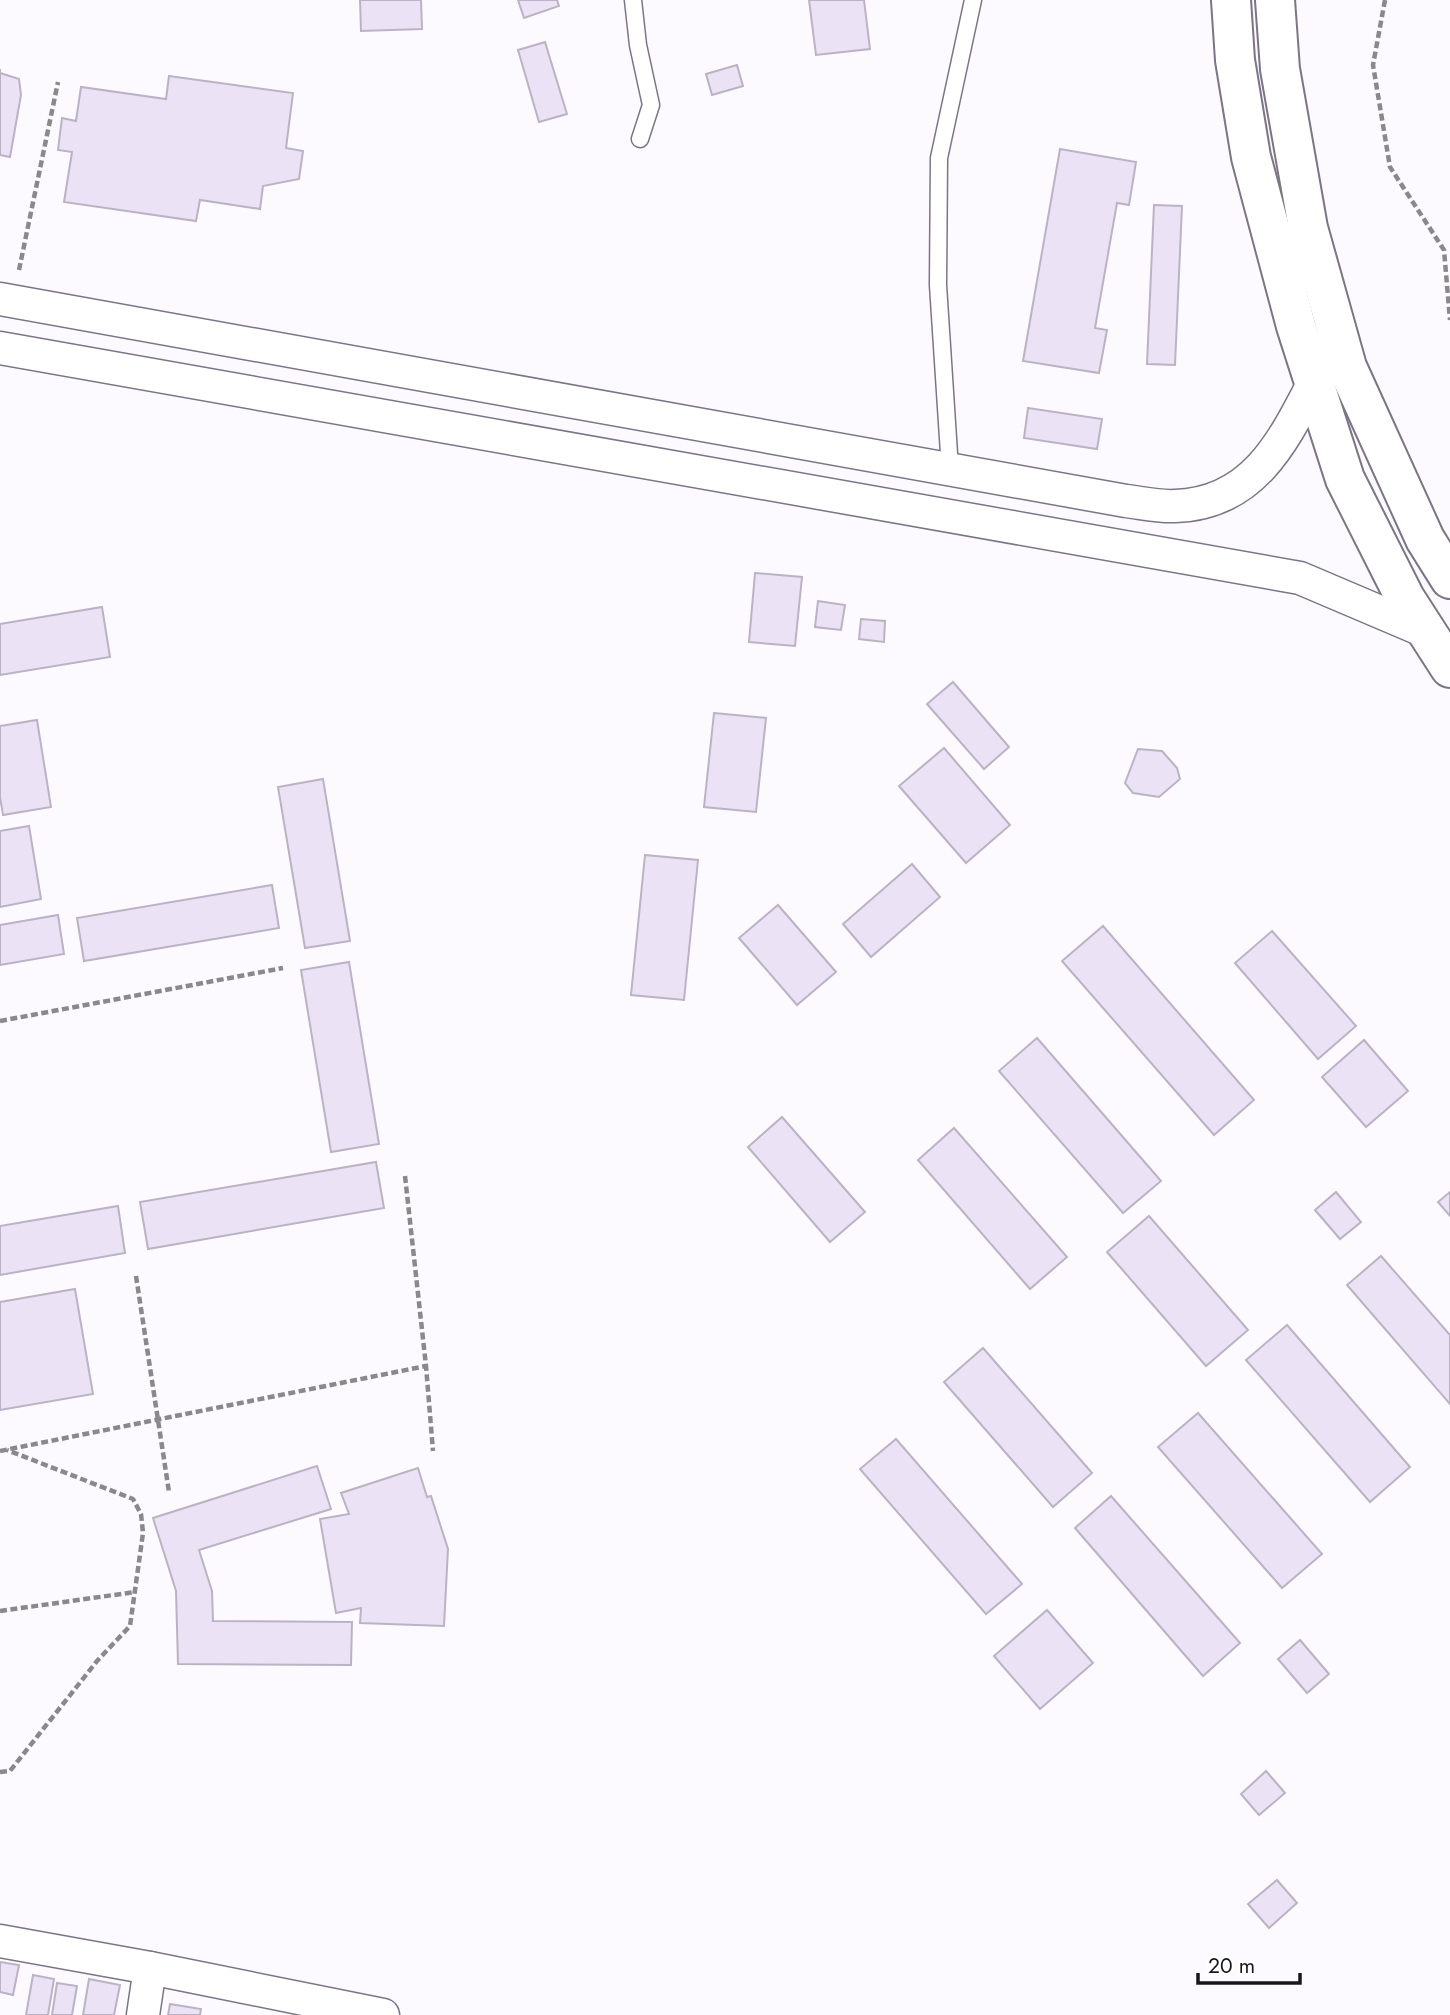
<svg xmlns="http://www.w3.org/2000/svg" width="1450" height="2015" font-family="Jost,sans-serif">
<rect width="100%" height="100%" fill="#fcfafe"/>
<!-- building -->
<g fill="#ebe3f5" stroke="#bbb3c4" stroke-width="2">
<polygon points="360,0 421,0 422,29 361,31"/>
<polygon points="518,0 557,0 559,6 524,18"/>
<polygon points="809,0 864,0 870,49 816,55"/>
<polygon points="545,42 567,114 539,122 518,50"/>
<polygon points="737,65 743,86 712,95 706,74"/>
<polygon points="0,69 0,73 19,79 21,95 10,157 0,155"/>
<polygon points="169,76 293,93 286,148 303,151 299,179 263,186 260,209 200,200 196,221 64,202 72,152 58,150 62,118 76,121 81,87 166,99"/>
<polygon points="1060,149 1136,162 1129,205 1117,203 1095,328 1107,330 1099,373 1023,361"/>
<polygon points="1154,205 1182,206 1175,365 1147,364"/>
<polygon points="1028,408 1102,419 1097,449 1024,438"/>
<polygon points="755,573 802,577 795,646 749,642"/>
<polygon points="818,601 845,605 841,630 815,627"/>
<polygon points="102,607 110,657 0,675 0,624"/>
<polygon points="861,619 885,621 884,642 859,639"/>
<polygon points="953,682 1009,747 984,769 927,704"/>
<polygon points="714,713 766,718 756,812 704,807"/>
<polygon points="37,720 51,807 3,815 0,797 0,726"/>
<polygon points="944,748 1010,825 966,863 899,786"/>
<polygon points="1138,749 1162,751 1177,768 1180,779 1159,797 1133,793 1125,783"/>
<polygon points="323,779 350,941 305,948 278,787"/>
<polygon points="29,826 41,899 0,907 0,831"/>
<polygon points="645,855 698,860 684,1000 631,995"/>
<polygon points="912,864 940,897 871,957 843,924"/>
<polygon points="272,885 279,928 84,961 77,918"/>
<polygon points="778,905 836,972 797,1005 739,938"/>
<polygon points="58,915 64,954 0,965 0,925"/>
<polygon points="1103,926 1254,1100 1214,1135 1062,961"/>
<polygon points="1272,931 1356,1026 1318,1059 1235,963"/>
<polygon points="349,962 379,1144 331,1152 301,970"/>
<polygon points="1037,1038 1161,1181 1123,1213 999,1071"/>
<polygon points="1364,1040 1408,1091 1366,1127 1322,1077"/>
<polygon points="782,1117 865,1212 830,1242 748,1147"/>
<polygon points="954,1128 1067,1257 1030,1289 918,1160"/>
<polygon points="376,1162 384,1208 148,1249 140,1202"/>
<polygon points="1336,1192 1361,1222 1340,1239 1315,1210"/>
<polygon points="1450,1192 1450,1216 1438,1202"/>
<polygon points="118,1206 125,1253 0,1275 0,1226"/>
<polygon points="1149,1216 1248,1330 1206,1366 1107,1252"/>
<polygon points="1381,1256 1450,1335 1450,1404 1347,1285"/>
<polygon points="75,1289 93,1394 0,1410 0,1302"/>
<polygon points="1287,1325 1410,1467 1370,1502 1246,1360"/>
<polygon points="983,1348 1092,1473 1053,1507 944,1382"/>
<polygon points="1198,1413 1322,1554 1282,1588 1158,1447"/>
<polygon points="896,1439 1022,1584 986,1614 860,1469"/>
<polygon points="317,1466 331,1509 199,1550 212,1591 213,1621 352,1622 351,1665 178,1664 176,1591 153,1518"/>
<polygon points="418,1468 427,1497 431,1496 448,1549 444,1626 360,1623 361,1608 336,1613 320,1519 349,1514 341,1493"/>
<polygon points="1111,1496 1240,1643 1203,1676 1075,1528"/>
<polygon points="1047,1610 1093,1663 1040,1709 994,1656"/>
<polygon points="1300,1640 1329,1674 1307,1693 1278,1659"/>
<polygon points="1266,1771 1285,1793 1259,1815 1241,1794"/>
<polygon points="1277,1880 1297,1903 1269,1928 1248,1904"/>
<polygon points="0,1962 19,1965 13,1995 0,1992"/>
<polygon points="33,1975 54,1979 48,2015 26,2015"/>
<polygon points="89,1979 120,1985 114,2015 83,2015"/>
<polygon points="57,1983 77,1986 72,2015 52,2015"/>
<polygon points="170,2004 201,2009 200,2015 168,2015"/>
</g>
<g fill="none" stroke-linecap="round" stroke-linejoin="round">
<!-- lane casing -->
<g stroke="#7c7585" stroke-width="19">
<g id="lane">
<polyline points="633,0 638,45 651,105 640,139"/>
<polyline points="950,469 938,285 939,158 973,0"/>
</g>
</g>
<!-- street casing -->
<g stroke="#7c7585" stroke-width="35">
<g id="street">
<path d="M0,299L1126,501C1142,503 1160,507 1175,506C1253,504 1283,442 1314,382"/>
<polyline points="0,348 1300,578 1427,632"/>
<polyline points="0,1941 150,1968 383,2015"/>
<polyline points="143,2015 150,1968"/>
</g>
</g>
<!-- secondary casing -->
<g stroke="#7c7585" stroke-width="42">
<g id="secondary">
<polyline points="1231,0 1235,60 1251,157 1296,326 1345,479 1405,598 1450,668"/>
<polyline points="1275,0 1280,69 1308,228 1347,367 1425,539 1450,579"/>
</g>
</g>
<!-- path -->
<g stroke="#8a888d" stroke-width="4.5" stroke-dasharray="7 3.5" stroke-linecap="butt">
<polyline points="1385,0 1373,65 1390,167 1444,250 1450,320"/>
<polyline points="19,270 58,82"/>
<polyline points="0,1021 283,968"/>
<polyline points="405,1176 426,1366 433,1451"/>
<polyline points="136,1276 169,1492"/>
<polyline points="0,1451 426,1366"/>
<polyline points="0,1611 135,1592"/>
<polyline points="0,1772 10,1771 97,1661 130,1626 143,1533 141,1514 133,1499 7,1450"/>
</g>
<!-- lane -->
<use href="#lane" stroke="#fff" stroke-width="16"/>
<!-- street -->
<use href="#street" stroke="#fff" stroke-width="32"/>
<!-- secondary -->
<use href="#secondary" stroke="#fff" stroke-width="38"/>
</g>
<!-- scale -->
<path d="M1198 1973v10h102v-10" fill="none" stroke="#18161c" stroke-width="3.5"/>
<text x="1208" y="1973" font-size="21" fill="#18161c" stroke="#ffffff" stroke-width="5" paint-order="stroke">20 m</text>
</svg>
